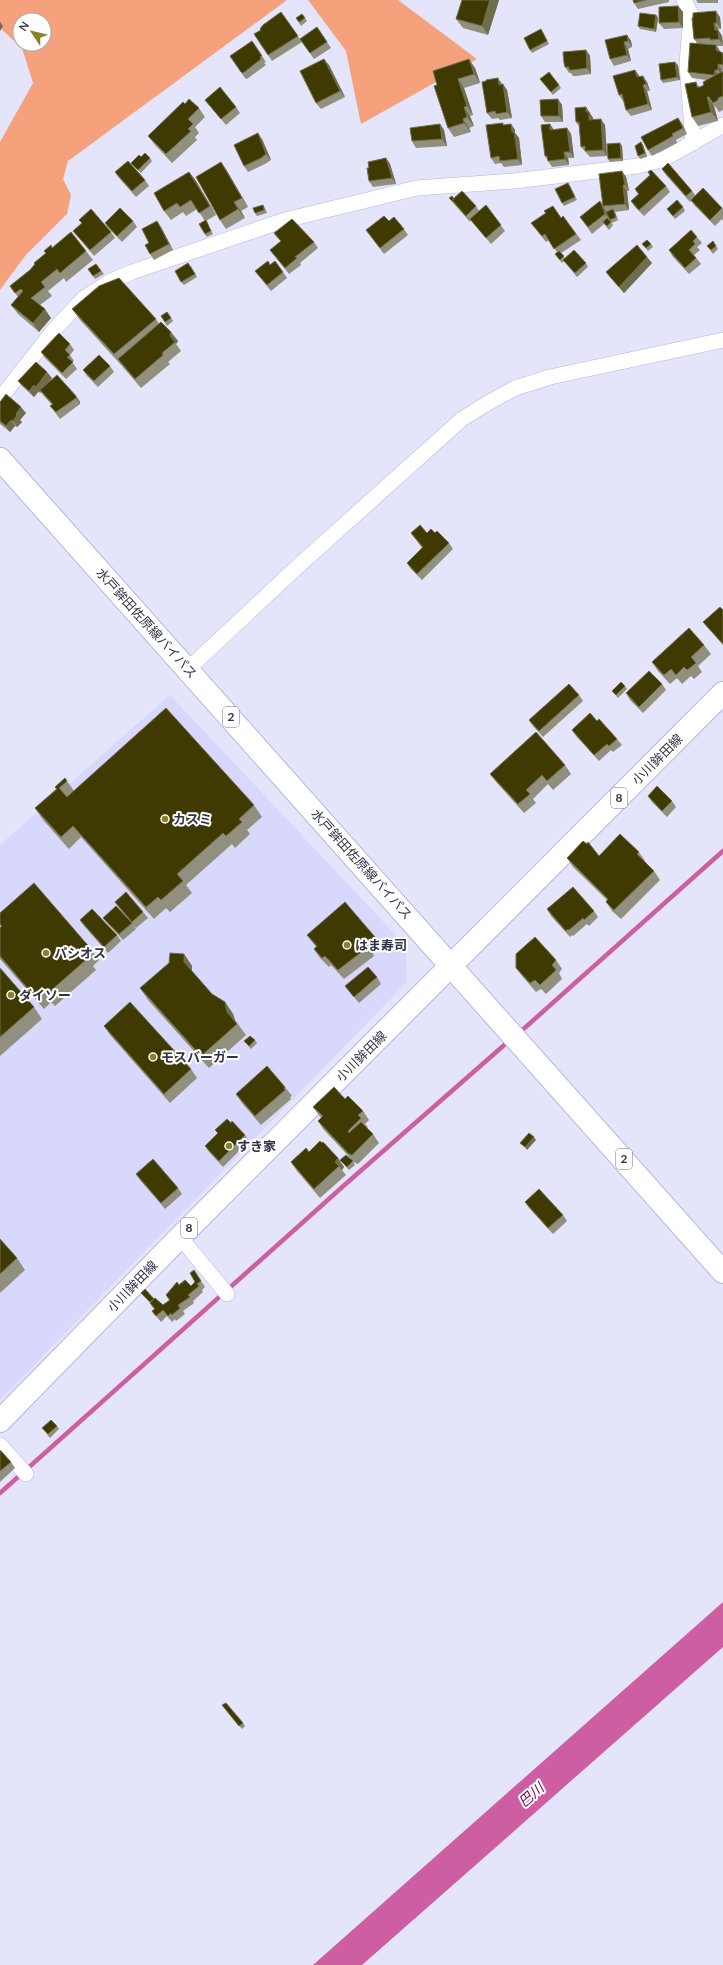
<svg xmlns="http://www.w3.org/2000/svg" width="723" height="1965" font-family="Lato,'Noto Sans JP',sans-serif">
<rect width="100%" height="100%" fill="#e4e4fa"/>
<!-- built -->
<polygon fill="#d7d8fc" points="170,695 406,946 407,982 0,1400 0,845"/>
<!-- green -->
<g fill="#f5a17c" fill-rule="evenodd">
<path d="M0,0H287L68,161L63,179L71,195L67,214L25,256L0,290V142L33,83L22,48L0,28ZM20,20H44V44H20Z"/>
<polygon points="308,0 398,0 477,59 361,124 346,51"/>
</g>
<!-- water -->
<polygon fill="#cc5ea1" points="723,1602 723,1647 362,1965 313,1965"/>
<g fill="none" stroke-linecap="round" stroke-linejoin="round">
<!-- stream -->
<g stroke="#cc5ea1" stroke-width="4.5">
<polyline points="519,1033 723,851"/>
<polyline points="0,1493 349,1181 510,1040"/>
</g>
<!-- minor casing -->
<g stroke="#b6b5e8" stroke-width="16">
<g id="minor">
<polyline points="684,0 691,14 687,64 693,143"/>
<polyline points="0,399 53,331 84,298 109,282 132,272 285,220 417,188 514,181 638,166 664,159 723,125"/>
<polyline points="188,669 296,568 462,419 486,404 515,388 550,377 723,340"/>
<polyline points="180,1237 227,1294"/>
<polyline points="0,1445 26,1474"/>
</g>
</g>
<!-- primary casing -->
<g stroke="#b6b5e8" stroke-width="24">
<g id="primary">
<polyline points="0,459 723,1272"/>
<polyline points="0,1421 180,1237 723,693"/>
</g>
</g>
<!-- minor -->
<use href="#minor" stroke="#fff" stroke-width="15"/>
<!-- primary -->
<use href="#primary" stroke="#fff" stroke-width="22"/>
</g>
<!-- wall -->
<g fill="#918f7e">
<polygon points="499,0 488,35 463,28 456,19"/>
<polygon points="633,0 669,0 669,2 638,9 634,3"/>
<polygon points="696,0 718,0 718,3 698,3"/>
<polygon points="678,6 683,12 683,28 664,29 659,23"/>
<polygon points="281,12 302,42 272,61 268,55 261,30"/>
<polygon points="302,14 307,21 301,26 296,18"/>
<polygon points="720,17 721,29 718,29 719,31 722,36 723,46 717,46 720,52 723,53 723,70 722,70 722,71 723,71 723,110 719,112 715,106 714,106 718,121 698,126 692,117 696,82 699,87 704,85 707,80 692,78 688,72 697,43 694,39"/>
<polygon points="658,18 656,32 640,29 638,26"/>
<polygon points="317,27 331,48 314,59 300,39"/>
<polygon points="543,32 549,44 532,53 530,50"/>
<polygon points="627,35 631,41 632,47 628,49 631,61 614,66 610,59"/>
<polygon points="252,41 266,62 264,63 266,65 247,79 245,78 230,56"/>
<polygon points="586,50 590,56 591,74 576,76 573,76 571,73 569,73 565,67"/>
<polygon points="329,65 345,97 321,109 316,103"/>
<polygon points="678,65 680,80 663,83 661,80"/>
<polygon points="475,68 480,83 464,88 473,115 470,116 474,126 469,128 471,132 454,137 448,128 437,85"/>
<polygon points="635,70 640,77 647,82 650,91 647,91 652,110 631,116 626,110 624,101 623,101 619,95"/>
<polygon points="540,79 559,85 561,88 553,95"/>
<polygon points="502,84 507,90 512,118 500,120 498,118 492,119 487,113"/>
<polygon points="558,99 562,105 563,122 545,122 541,116"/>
<polygon points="205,100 236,107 240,113 226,125"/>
<polygon points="185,104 199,108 205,117 195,127 199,133 195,137 197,140 172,163 155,145 148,136"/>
<polygon points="586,107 593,118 593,120 605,125 607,156 590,157 581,147 579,126 576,122"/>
<polygon points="678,118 682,124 687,134 676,140 677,143 652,156 648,150"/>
<polygon points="440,124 444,130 447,146 416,148 412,141"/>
<polygon points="511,124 515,130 515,133 519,138 522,165 504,167 501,163 495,164 491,158 504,125"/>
<polygon points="550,124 553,130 567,128 571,134 574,158 568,158 569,165 552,167 545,156"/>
<polygon points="262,139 271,160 265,164 248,172 244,166"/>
<polygon points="641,142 643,145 647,157 640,159 638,156"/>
<polygon points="622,146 623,161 610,162 608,159"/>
<polygon points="141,157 150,158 152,161 141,173 133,166 131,163"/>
<polygon points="386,158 390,164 396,184 373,187 369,181 369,168"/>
<polygon points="221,162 227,171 248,207 241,211 245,218 226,229 220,220"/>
<polygon points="662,169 692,191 696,196 703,188 723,209 723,221 722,219 715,226 695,206 691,201 690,202 666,175"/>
<polygon points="622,171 626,177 629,191 627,191 629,210 615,212 618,220 612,223 609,220 613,225 609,230 604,224 592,234 580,217 600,201 603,205"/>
<polygon points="115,172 145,180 149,186 136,197 119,178"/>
<polygon points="189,172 196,181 216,215 206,221 213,234 207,237 205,234 205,221 197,209 186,216 183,212 171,220 164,211"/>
<polygon points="570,186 577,200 564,206 562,203"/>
<polygon points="666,186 670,192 644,216 635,207 631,201 638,194 635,189"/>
<polygon points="449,198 454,199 476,206 479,211 486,205 505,231 491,244 471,220 470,222 455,205"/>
<polygon points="263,205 265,208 267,213 257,216 255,213"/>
<polygon points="683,207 685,211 675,219 667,209"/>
<polygon points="563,216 581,240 561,253 565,258 586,263 588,267 577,277 564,261 562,263 555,254 557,252 549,240 546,242 531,223 561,218"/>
<polygon points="79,220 111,232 115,238 94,256 78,237 73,231 82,223"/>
<polygon points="133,221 137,227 122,242 109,229 105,223"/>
<polygon points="389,221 404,229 408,235 384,254 366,230"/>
<polygon points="161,227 173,250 154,260 150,254 149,243"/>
<polygon points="274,233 314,242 318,248 300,263 301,265 289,274 270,250 281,242"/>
<polygon points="697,237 702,243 697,247 700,250 694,255 701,264 689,274 673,257 669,250"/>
<polygon points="642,244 651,244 653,247 648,251"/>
<polygon points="707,246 716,246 718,249 713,254"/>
<polygon points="52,248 86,251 93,260 66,282 64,278 48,291 52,296 40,305 51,318 39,332 18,314 11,305 18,297 10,286 30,270"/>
<polygon points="652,263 624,293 611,278 606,272"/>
<polygon points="96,264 104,274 95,279 88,269"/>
<polygon points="270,265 283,272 287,278 271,291 255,271"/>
<polygon points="191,266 197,277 184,285 181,282"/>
<polygon points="72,309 156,319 159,324 178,341 176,344 181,351 168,362 170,364 141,388 122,366 80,320"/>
<polygon points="167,312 173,321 167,326 161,316"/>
<polygon points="70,344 74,350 70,355 74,361 72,362 77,369 66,379 45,358 41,352"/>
<polygon points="110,366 114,372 98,387 87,376 83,370"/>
<polygon points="52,378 47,384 76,396 80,402 80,404 60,419 50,406 52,405 44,396 41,392 40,393 39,391 34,397 23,387 18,381"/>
<polygon points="0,402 26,413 20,420 22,422 17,427 15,426 10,432 0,424"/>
<polygon points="411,533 435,533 449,543 453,549 422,580 411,569 407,563 422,548"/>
<polygon points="723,610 723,645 708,628 703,622"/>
<polygon points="704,645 711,654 698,666 702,672 694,679 691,676 682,684 677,678 670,684 658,671 652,662"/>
<polygon points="662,684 666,690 643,713 630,700 626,693"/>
<polygon points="625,686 627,689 618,698 612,691"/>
<polygon points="579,695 583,701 543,737 533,726 529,720"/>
<polygon points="597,721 617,739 622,745 613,752 611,750 599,761 576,736 572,730"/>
<polygon points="565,765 571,774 553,790 548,784 533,799 536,803 524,813 497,783 490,774"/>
<polygon points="67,781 74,791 254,805 262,817 247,830 250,834 235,848 232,844 186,885 192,893 170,912 166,908 154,919 81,837 69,849 43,820 35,808 56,789 55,787"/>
<polygon points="648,796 672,801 676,807 667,817 652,802"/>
<polygon points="639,852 645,861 645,862 654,871 660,880 621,919 612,911 606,902 607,900 573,867 567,858"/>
<polygon points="115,902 143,912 148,918 136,928 119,908"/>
<polygon points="547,909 594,911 598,917 589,926 587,924 573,936 572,935 570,937 551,916"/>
<polygon points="0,913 91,949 99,960 93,966 96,970 55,1006 51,1002 44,1009 0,959 0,928 1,927 0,926"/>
<polygon points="103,918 132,923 136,929 123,940 108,924"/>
<polygon points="80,920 117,935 121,941 108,953 84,926"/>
<polygon points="307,935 375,937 381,946 373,954 374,956 344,979 331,965 329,967 320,958 314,949 316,947"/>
<polygon points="184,954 192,966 192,972 212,994 225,1002 233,1014 235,1020 246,1035 209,1068 148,1000 140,988"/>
<polygon points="556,960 562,969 559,973 562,979 546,994 541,989 536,992 523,977 516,968"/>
<polygon points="0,968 34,1007 42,1019 0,1056"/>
<polygon points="377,977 381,984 359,1003 345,986"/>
<polygon points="104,1026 191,1069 197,1078 170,1103 110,1035"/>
<polygon points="255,1040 257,1043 251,1049 244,1041"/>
<polygon points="285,1087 292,1096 290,1097 291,1099 261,1125 242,1103 236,1094"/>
<polygon points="345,1099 363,1111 369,1120 365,1124 368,1127 367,1128 373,1134 379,1143 358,1164 355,1163 324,1130 318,1121 321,1118 313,1107"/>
<polygon points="231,1123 245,1135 249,1141 223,1167 209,1152 205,1146 218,1134 215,1130"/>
<polygon points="309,1152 338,1158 344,1167 342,1170 346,1175 320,1198 297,1171 291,1162"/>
<polygon points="340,1160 353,1161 355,1165 349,1170"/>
<polygon points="136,1174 178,1188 182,1194 165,1209 140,1180"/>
<polygon points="525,1202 563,1215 567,1221 553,1234 529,1208"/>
<polygon points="0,1239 17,1258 25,1270 0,1293"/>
<polygon points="194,1270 205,1287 202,1290 203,1292 193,1301 194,1303 183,1311 185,1314 176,1321 175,1319 172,1322 167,1316 161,1322 152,1311 154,1309 150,1303 141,1293 154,1299 163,1305 169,1300 166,1295 179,1285 191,1286 195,1282"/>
<polygon points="57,1426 59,1429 50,1438 42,1428"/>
<polygon points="0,1450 11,1462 15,1468 0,1482"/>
<polygon points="225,1708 243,1723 245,1726 242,1729"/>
</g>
<!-- shaded-wall -->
<g fill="#706d4c">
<polygon points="490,0 499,0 488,35 482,26"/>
<polygon points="678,6 683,12 683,28 679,22"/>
<polygon points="716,11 720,17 721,29 717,23"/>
<polygon points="656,15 658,18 656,32 654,29"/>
<polygon points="0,22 3,26 0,31"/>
<polygon points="714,23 722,36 723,45 719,39 715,30"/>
<polygon points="627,35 631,41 632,47 628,41"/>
<polygon points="624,42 628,49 631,61 627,55"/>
<polygon points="716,45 720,51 720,56 716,50"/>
<polygon points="586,50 590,56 591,74 587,68"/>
<polygon points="324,59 329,65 345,97 340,91"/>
<polygon points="469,59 475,68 480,83 474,74"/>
<polygon points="675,62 678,65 680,80 677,77"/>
<polygon points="718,64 722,70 722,76 718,70"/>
<polygon points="635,70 639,76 642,83 637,77"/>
<polygon points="715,70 719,76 718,81 714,75"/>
<polygon points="643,76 647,82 650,91 646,84"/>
<polygon points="498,78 502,84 503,91 499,85"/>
<polygon points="458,79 464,88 473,115 467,106"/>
<polygon points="503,84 507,90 512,118 507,112"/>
<polygon points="643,85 647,91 652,110 648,104"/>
<polygon points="707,97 714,106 718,121 711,112"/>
<polygon points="558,99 562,105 563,122 559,116"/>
<polygon points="464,107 470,116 474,126 467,117"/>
<polygon points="586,107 593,118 594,126 589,120 586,112"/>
<polygon points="678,118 682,124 687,134 683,128"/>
<polygon points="463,119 469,128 471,132 464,123"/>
<polygon points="601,119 605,125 607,156 603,150"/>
<polygon points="440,124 444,130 447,146 442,139"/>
<polygon points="511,124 515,130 515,133 519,138 522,165 518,159 512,132"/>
<polygon points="550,124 554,130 550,130"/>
<polygon points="567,128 571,134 574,158 570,152"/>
<polygon points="258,133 262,139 271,160 266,154"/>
<polygon points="641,142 643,145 647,157 645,153"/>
<polygon points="620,143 622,146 623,161 621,158"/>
<polygon points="564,152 568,158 569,165 565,159"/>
<polygon points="386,158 390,164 396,184 392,178"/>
<polygon points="221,162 227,171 248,207 242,198"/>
<polygon points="622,171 626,177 629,191 625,185"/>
<polygon points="189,172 196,181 216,215 210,206"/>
<polygon points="623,185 627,191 629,210 625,204"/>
<polygon points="600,201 604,206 603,206 606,211 610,220 605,214"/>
<polygon points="234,202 241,211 245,218 238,209"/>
<polygon points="157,221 161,227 173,250 169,244"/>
<polygon points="647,257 652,263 624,293 619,287"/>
<polygon points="45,309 51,318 39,332 33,323"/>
<polygon points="171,332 178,341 176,344 170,336"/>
<polygon points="47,372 52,378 40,393 36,387"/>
<polygon points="34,385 39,391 34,397 29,391"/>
<polygon points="76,396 80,402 80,404 76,398"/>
<polygon points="21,407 26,413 20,420 22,422 17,427 13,421 16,414"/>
<polygon points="11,420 15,426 10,432 6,426"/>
<polygon points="184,954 192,966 192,974 184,962"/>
<polygon points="225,1002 233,1014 236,1023 227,1012"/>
<polygon points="534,1137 536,1140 527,1150 525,1147"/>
<polygon points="338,1158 344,1167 342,1170 335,1162"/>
</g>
<!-- building -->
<g fill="#3e3a01" stroke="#706d4c">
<polygon points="462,0 490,0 482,26 456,19"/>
<polygon points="633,0 646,0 634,3"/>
<polygon points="678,6 679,22 659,23 659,7"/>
<polygon points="716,11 717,23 714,23 715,30 718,30 719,39 710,40 710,38 694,39 692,18 693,18 693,13"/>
<polygon points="281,12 298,36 268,55 254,34 261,30 260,29 263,25"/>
<polygon points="640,13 656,15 654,29 638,26"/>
<polygon points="302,14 305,18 299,22 296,18"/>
<polygon points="317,27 327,42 310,53 300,39"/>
<polygon points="541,29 547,41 530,50 524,38"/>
<polygon points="627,35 628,41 624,42 627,55 610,59 605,40"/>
<polygon points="252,41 262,56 260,57 261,59 243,73 241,72 230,56"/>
<polygon points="690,43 716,45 716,50 723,53 723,65 718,64 718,70 715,70 714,75 688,72"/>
<polygon points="586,50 587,68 572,70 569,70 569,67 565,67 564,63 563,52"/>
<polygon points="324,59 340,91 316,103 300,71"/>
<polygon points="469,59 474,74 458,79 467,106 464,107 467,117 463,119 464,123 448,128 434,86 437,85 433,71"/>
<polygon points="675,62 677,77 661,80 659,64"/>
<polygon points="635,70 637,77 643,76 646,84 643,85 648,104 626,110 622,94 619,95 613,76"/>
<polygon points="723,71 723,96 718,98 718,100 713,103 709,97 707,97 711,112 692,117 685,84 696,82 697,87 700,87 704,85 703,82"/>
<polygon points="549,72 559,85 551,92 540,79"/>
<polygon points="498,78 499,85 503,84 507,112 496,114 495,111 487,113 482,82 486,81 486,80"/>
<polygon points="220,87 236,107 221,119 205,100"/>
<polygon points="189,99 199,108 188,119 193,124 188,129 191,131 166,154 148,136 183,102 185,104"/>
<polygon points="558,99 559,116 541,116 540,100"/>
<polygon points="586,107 586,112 589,112 589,120 601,119 603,150 585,151 585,146 581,147 579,122 576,122 575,108"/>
<polygon points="678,118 683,128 672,134 673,136 648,150 641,137"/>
<polygon points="503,123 503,125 511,124 512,132 514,132 518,159 500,161 499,156 491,158 486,125"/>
<polygon points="440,124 442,139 412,141 410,128"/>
<polygon points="550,124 550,130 567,128 570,152 564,152 565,159 548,161 547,156 545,156 541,125"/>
<polygon points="258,133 266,154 261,158 244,166 234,145"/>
<polygon points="641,142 645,153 638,156 635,146"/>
<polygon points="620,143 621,158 608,159 607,144"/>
<polygon points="145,153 150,158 138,170 131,163 139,155 141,157"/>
<polygon points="386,158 392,178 369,181 367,168 369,168 368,162"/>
<polygon points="128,161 145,180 132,191 115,172"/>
<polygon points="221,162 242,198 234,202 238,209 220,220 196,177"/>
<polygon points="668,163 692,191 686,196 662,169"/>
<polygon points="651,170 666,186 639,210 631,201 639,194 635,189 650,175 648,172"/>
<polygon points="622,171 625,185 623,185 625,204 603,206 599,174"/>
<polygon points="189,172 210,206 199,213 191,200 180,207 177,203 164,211 154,193"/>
<polygon points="568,183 575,197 562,203 555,189"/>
<polygon points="703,188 722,208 710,220 691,200"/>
<polygon points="462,191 476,206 466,216 452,200"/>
<polygon points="452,196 454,199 452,200 453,202 449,198"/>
<polygon points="677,200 683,207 673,216 667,209"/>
<polygon points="600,201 605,214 588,227 580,217"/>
<polygon points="263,205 264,210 255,213 253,208"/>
<polygon points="486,205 501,225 486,238 470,219"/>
<polygon points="553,206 561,218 563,216 576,234 554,249 545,234 542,236 531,223 546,213 544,211"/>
<polygon points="120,208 133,221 117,236 105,223"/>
<polygon points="91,209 111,232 90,250 73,231 82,223 79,220"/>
<polygon points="613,209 616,217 610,220 606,212"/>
<polygon points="384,216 389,221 394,217 404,229 380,248 366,230"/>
<polygon points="607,218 611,222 607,226 603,222"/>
<polygon points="292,219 314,242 295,257 297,258 285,268 270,250 281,241 274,233"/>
<polygon points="206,220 211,231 205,234 199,224"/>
<polygon points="157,221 169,244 150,254 145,245 149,243 142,229"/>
<polygon points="691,230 697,237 693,241 695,244 689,250 696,258 685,268 669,250"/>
<polygon points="71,232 86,251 60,273 57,269 41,282 45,287 31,298 45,309 33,323 11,305 23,291 21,289 15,293 10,286 30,270 35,264 34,263 46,253 44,251 51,245 52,248"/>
<polygon points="647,240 651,244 646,248 642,244"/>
<polygon points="713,241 716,246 711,250 707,246"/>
<polygon points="637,245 647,257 619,287 606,272"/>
<polygon points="574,250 586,263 575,273 563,260"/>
<polygon points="559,251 564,256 560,260 555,254"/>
<polygon points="268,261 270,265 275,261 283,272 267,285 255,271"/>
<polygon points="188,263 195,274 181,282 175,271"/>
<polygon points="96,264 101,271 93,276 88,269"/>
<polygon points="119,278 156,319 114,354 72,309 99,286"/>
<polygon points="167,312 171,318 165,322 161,316"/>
<polygon points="161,322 171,332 170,336 175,342 162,353 163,355 135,379 118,359"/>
<polygon points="59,333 70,344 65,350 70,355 67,357 73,362 62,373 41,352"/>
<polygon points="99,355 110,366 94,381 83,370"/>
<polygon points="36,362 47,372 36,387 34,385 29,391 18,381"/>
<polygon points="57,375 76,396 76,398 56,412 50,406 53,404 40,390"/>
<polygon points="6,394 21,407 16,414 17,415 13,421 11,420 6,426 0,421 0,402"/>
<polygon points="420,525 427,533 431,529 435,533 437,531 449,543 417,574 407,563 423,547 411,533"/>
<polygon points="720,607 723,610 723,644 703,622"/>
<polygon points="689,628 704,645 691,657 696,663 687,670 684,667 676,675 671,669 664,675 652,662"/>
<polygon points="649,671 662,684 639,707 626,693"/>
<polygon points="621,682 625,686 616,695 612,691"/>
<polygon points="569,684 579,695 539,731 529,720"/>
<polygon points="166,708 254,805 239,819 242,822 226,836 223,833 177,874 183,881 161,900 158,897 146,907 73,826 61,837 35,808 57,789 55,787 65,778 67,781 59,788 67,797"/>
<polygon points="590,713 597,721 599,719 617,739 609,746 607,744 594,755 572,730"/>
<polygon points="536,732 565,765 547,781 542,775 526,790 530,794 518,804 490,774"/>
<polygon points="657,786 672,801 662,811 648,796"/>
<polygon points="620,834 639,852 637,854 654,871 614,910 606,902 608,899 567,858 583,841 587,844 588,842 599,856"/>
<polygon points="34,883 91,949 84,954 88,958 47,994 43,990 35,997 0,956 0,928 2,926 0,924 0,913"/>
<polygon points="573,887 594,911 584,920 583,918 569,930 568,929 566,931 547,909"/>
<polygon points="126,892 143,912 132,922 115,902"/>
<polygon points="345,902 375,937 366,945 368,947 338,970 325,956 322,958 314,949 317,946 307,935"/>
<polygon points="116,906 132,923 119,934 103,918"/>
<polygon points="92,909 117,935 104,947 80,920"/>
<polygon points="535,937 556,960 552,965 556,970 540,985 535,980 530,983 516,968 516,954"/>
<polygon points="170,953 184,954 184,962 212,994 225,1002 227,1012 237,1024 201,1056 140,988 169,963"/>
<polygon points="368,967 377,977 354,997 345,986"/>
<polygon points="0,968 34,1007 0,1037"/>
<polygon points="130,1002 191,1069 164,1094 104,1026"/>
<polygon points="250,1036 255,1040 249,1046 244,1041"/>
<polygon points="267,1066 285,1087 284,1089 285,1090 255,1116 236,1094"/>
<polygon points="334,1087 345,1099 348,1096 363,1111 358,1115 361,1118 348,1131 349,1133 361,1122 373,1134 352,1155 349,1154 318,1121 323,1116 313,1107"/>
<polygon points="227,1119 231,1123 232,1121 245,1135 219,1161 205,1146 218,1133 215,1130"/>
<polygon points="529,1133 534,1137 525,1147 520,1143"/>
<polygon points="320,1141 322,1143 323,1142 338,1158 335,1162 339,1166 314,1189 291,1162 306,1148 309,1152"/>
<polygon points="346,1155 353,1161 347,1167 340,1160"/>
<polygon points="153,1159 178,1188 161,1203 136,1174"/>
<polygon points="539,1189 563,1215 548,1228 525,1202"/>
<polygon points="0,1239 17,1258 0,1274"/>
<polygon points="194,1270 201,1281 197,1284 199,1286 188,1295 190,1297 178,1305 180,1308 172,1315 171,1313 168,1316 163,1310 156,1316 152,1311 155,1309 150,1303 155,1298 163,1305 170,1300 166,1295 177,1282 179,1285 185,1280 191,1286 195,1282 190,1273"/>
<polygon points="145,1289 154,1299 150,1302 141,1293"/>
<polygon points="51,1420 57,1426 48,1434 42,1428"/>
<polygon points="0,1450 11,1462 0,1471"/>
<polygon points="226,1703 243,1723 239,1726 222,1705"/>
</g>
<!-- markers -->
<g fill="#89822a" stroke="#fff" stroke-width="1.5">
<circle cx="165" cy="819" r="4"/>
<circle cx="347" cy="945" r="4"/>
<circle cx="46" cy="953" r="4"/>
<circle cx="11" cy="995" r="4"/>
<circle cx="153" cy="1057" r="4"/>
<circle cx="229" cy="1146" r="4"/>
</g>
<g text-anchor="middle" stroke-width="4" stroke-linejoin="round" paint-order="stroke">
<!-- shield labels -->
<g fill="#fff" stroke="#70707e" stroke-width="1">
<rect x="223" y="707" width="16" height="20" rx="3"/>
<rect x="611" y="788" width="16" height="20" rx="3"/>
<rect x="616" y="1149" width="16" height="20" rx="3"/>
<rect x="181" y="1218" width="16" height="20" rx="3"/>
</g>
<g font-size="12" font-weight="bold" fill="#333347">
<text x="231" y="721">2</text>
<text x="619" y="802">8</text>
<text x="624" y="1163">2</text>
<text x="189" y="1232">8</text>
</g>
<!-- street labels -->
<g font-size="13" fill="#333347" stroke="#fff">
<text transform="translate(147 623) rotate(48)" y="5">水戸鉾田佐原線バイパス</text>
<text transform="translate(657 759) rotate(-45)" y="5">小川鉾田線</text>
<text transform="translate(362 864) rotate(48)" y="5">水戸鉾田佐原線バイパス</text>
<text transform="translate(361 1056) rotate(-45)" y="5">小川鉾田線</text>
<text transform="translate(132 1286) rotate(-46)" y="5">小川鉾田線</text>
</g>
<!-- poi labels -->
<g font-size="13" font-weight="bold" fill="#333347" stroke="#fff" text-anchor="start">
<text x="173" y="824">カスミ</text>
<text x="355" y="950">はま寿司</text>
<text x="54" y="958">パシオス</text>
<text x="19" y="1000">ダイソー</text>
<text x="161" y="1062">モスバーガー</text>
<text x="237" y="1151">すき家</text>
</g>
<!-- water labels -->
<g font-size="14" font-style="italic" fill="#700551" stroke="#fff">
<text transform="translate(531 1795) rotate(-41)" y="5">巴川</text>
</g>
</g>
<!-- north arrow -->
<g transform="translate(32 32) rotate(305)"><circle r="19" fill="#ffffff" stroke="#adadb5"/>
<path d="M0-3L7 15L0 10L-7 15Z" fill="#89822a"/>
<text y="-6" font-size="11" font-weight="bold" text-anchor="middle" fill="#333347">N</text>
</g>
</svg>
